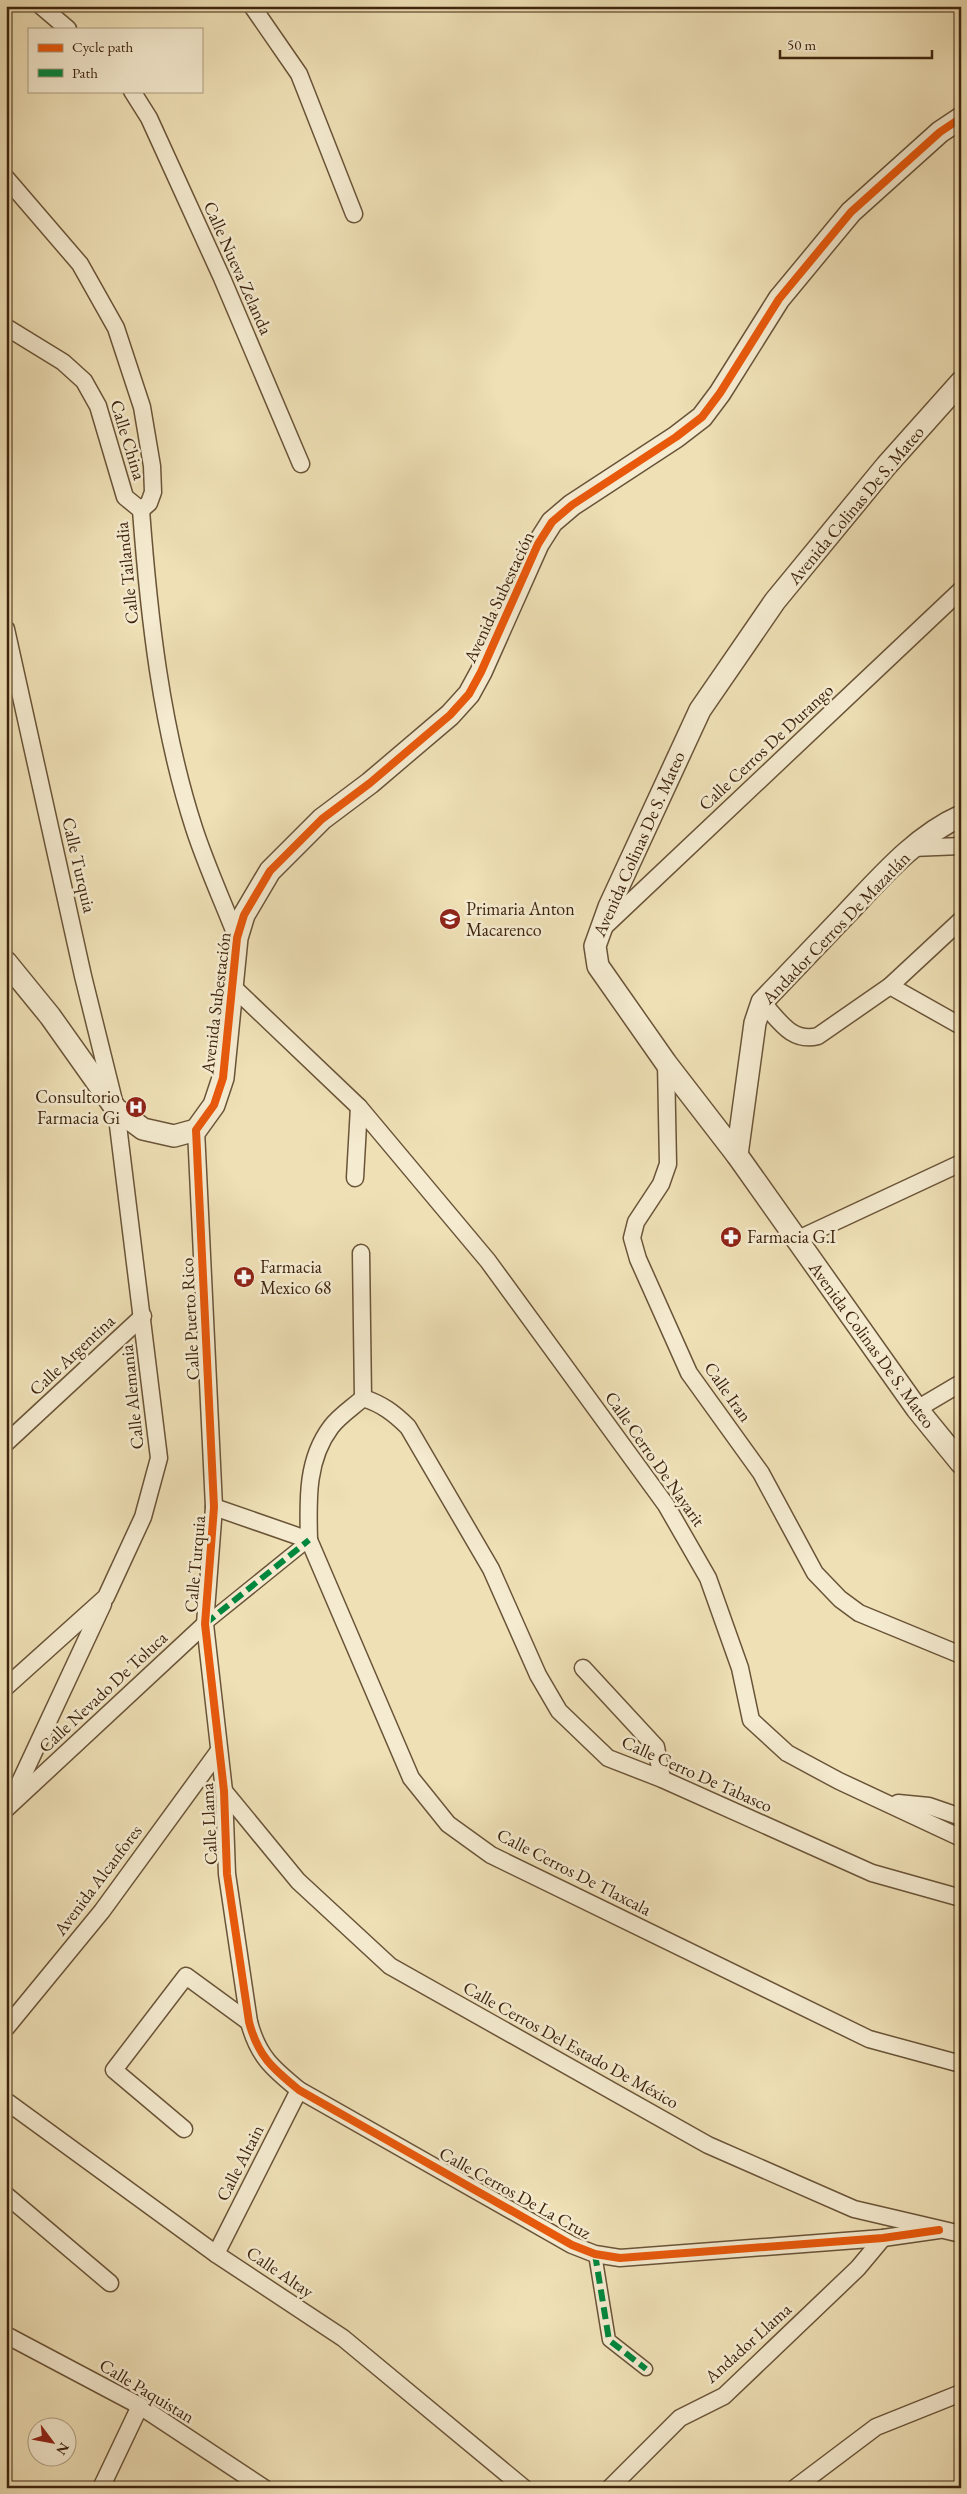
<svg xmlns="http://www.w3.org/2000/svg" width="967" height="2494" font-family="'EB Garamond',serif">
<rect width="100%" height="100%" fill="#efe0b6"/>
<filter id="stains"><feTurbulence type="fractalNoise" baseFrequency=".004" numOctaves="4"/><feColorMatrix values="0 0 0 0 .2 0 0 0 0 .09 0 0 0 0 .02 0 0 0 .5 -.17"/></filter>
<radialGradient id="worn" r=".72"><stop offset=".6" stop-color="#630" stop-opacity="0"/><stop offset="1" stop-color="#630" stop-opacity=".3"/></radialGradient>
<g fill="none" stroke-linecap="round" stroke-linejoin="round">
<!-- pedestrian casing -->
<g stroke="#6a5438" stroke-width="15">
<g id="pedestrian">
<polyline points="205,1624 309,1540"/>
<polyline points="595,2254 609,2340 646,2369"/>
</g>
</g>
<!-- minor casing -->
<g stroke="#6a5438" stroke-width="19">
<g id="minor">
<polyline points="41,6 68,29"/>
<polyline points="252,6 299,74 354,214"/>
<polyline points="132,91 149,118 222,278 301,464"/>
<polyline points="6,178 80,264 116,328 142,407 152,466 153,492 149,503 141,510"/>
<polyline points="6,327 63,362 84,381 98,406 125,497 141,510"/>
<path d="M141,510C149,617 161,726 194,828C206,865 223,902 237,938"/>
<polyline points="6,629 83,976 116,1109 159,1458 143,1517 106,1597 6,1687"/>
<polyline points="912,848 961,846"/>
<polyline points="602,929 961,590"/>
<polyline points="232,986 359,1107 488,1261 666,1505 708,1578 740,1668 751,1720 787,1753 839,1781 961,1838"/>
<polyline points="890,986 961,1026"/>
<path d="M762,1002C779,1020 791,1043 818,1036L890,986L961,920"/>
<polyline points="666,1063 668,1164 661,1184 636,1222 632,1238 638,1259 689,1373 761,1473 815,1573 840,1599 859,1613 961,1655"/>
<path d="M196,1130L214,1507L205,1624L224,1791L227,1874L249,2022C258,2056 272,2068 299,2090L572,2245L595,2254L620,2258L883,2238L939,2230"/>
<polyline points="355,1178 359,1107"/>
<polyline points="796,1240 961,1163"/>
<polyline points="361,1253 363,1398"/>
<path d="M363,1398C382,1404 394,1413 408,1427L491,1569L538,1675L559,1711L608,1758L662,1779L872,1873L961,1898"/>
<polyline points="917,1409 961,1383"/>
<polyline points="6,1443 143,1316"/>
<polyline points="214,1507 309,1540 411,1778 448,1824 491,1855 869,2039 961,2064"/>
<path d="M309,1540C308,1501 306,1460 331,1427C339,1416 353,1407 363,1398"/>
<polyline points="583,1668 656,1747 662,1779"/>
<polyline points="224,1791 298,1881 390,1966 708,2145 854,2209 961,2234"/>
<polyline points="12,1799 103,1604"/>
<polyline points="898,1803 929,1806 961,1817"/>
<polyline points="6,1809 205,1624"/>
<polyline points="6,2028 102,1911 218,1752"/>
<polyline points="6,2101 216,2254 343,2338 524,2488"/>
<polyline points="184,2129 114,2070 186,1976 249,2022"/>
<polyline points="6,2195 110,2283"/>
<polyline points="216,2254 299,2090"/>
<polyline points="6,2335 140,2406 264,2488"/>
<polyline points="101,2488 140,2406"/>
<polyline points="610,2488 680,2418 724,2396 858,2268 883,2238"/>
<polyline points="795,2488 876,2427 961,2393"/>
</g>
</g>
<!-- tertiary casing -->
<g stroke="#6a5438" stroke-width="24">
<g id="tertiary">
<polyline points="961,382 886,466 775,601 700,710 609,907 595,946 598,966 666,1063 737,1155 917,1409 961,1463"/>
<polyline points="6,962 50,1016 116,1109 143,1129 174,1136 196,1130 214,1105 223,1078 237,938 244,915 270,871 322,819 370,783 450,715 469,694 481,672 538,544 552,522 572,505 676,437 702,417 720,393 779,299 851,212 940,132 961,118"/>
<path d="M737,1155L755,1023L762,1002C791,972 819,942 847,913C881,877 916,836 961,816"/>
</g>
</g>
<!-- pedestrian -->
<use href="#pedestrian" stroke="#f5ebd0" stroke-width="12"/>
<!-- minor -->
<use href="#minor" stroke="#f5ebd0" stroke-width="16"/>
<!-- tertiary -->
<use href="#tertiary" stroke="#f5ebd0" stroke-width="21"/>
<!-- quiet -->
<g stroke="#00873e" stroke-width="6" stroke-dasharray="12 6" stroke-linecap="butt">
<polyline points="205,1624 309,1540"/>
<polyline points="595,2254 609,2340 646,2369"/>
</g>
<!-- cycleway casing -->
<g stroke="#f5ebd0" stroke-width="11">
<path id="cycleway" d="M939,2230L883,2238L620,2258L595,2254L572,2245L299,2090C272,2068 258,2056 249,2022L227,1874L224,1791L205,1624L214,1507L196,1130L214,1105L223,1078L237,938L244,915L270,871L322,819L370,783L450,715L469,694L481,672L538,544L552,522L572,505L676,437L702,417L720,393L779,299L851,212L940,132L961,118"/>
</g>
<!-- cycleway -->
<use href="#cycleway" stroke="#e8590c" stroke-width="8"/>
</g>
<!-- icons -->
<defs>
<g id="school-disc" transform="scale(1.125)"><circle r="9.5" fill="#8f2418" stroke="#f5ebd0"/><path d="M0-5L7-2L0 1L-7-2ZM-4 1L0 2.5L4 1V4Q0 6-4 4Z" fill="#fff"/></g>
<g id="hospital-disc" transform="scale(1.125)"><circle r="9.5" fill="#8f2418" stroke="#f5ebd0"/><path d="M-5-5h3v3.5h4V-5h3V5h-3V1.5h-4V5h-3Z" fill="#fff"/></g>
<g id="pharmacy-disc" transform="scale(1.125)"><circle r="9.5" fill="#8f2418" stroke="#f5ebd0"/><path d="M-2-6h4v4h4v4h-4v4h-4v-4h-4v-4h4Z" fill="#fff"/></g>
</defs>
<g fill-rule="evenodd">
<use href="#school-disc" x="450" y="919"/>
<use href="#hospital-disc" x="136" y="1107"/>
<use href="#pharmacy-disc" x="731" y="1237"/>
<use href="#pharmacy-disc" x="244" y="1277"/>
</g>
<g text-anchor="middle" stroke-width="5" stroke-linejoin="round" paint-order="stroke">
<!-- street labels -->
<g font-size="18" fill="#3e250e" stroke="#f5ebd0">
<text transform="translate(238 268) rotate(66)" y="6">Calle Nueva Zelanda</text>
<text transform="translate(128 440) rotate(73)" y="6">Calle China</text>
<text transform="translate(856 505) rotate(-50)" y="6">Avenida Colinas De S. Mateo</text>
<text transform="translate(127 573) rotate(-96)" y="6">Calle Tailandia</text>
<text transform="translate(499 597) rotate(-65)" y="6">Avenida Subestación</text>
<text transform="translate(766 747) rotate(-43)" y="6">Calle Cerros De Durango</text>
<text transform="translate(639 844) rotate(-66)" y="6">Avenida Colinas De S. Mateo</text>
<text transform="translate(79 865) rotate(77)" y="6">Calle Turquia</text>
<text transform="translate(836 928) rotate(-46)" y="6">Andador Cerros De Mazatlán</text>
<text transform="translate(216 1003) rotate(-83)" y="6">Avenida Subestación</text>
<text transform="translate(190 1319) rotate(-93)" y="6">Calle Puerto Rico</text>
<text transform="translate(872 1345) rotate(54)" y="6">Avenida Colinas De S. Mateo</text>
<text transform="translate(72 1355) rotate(-43)" y="6">Calle Argentina</text>
<text transform="translate(728 1392) rotate(55)" y="6">Calle Iran</text>
<text transform="translate(132 1397) rotate(-96)" y="6">Calle Alemania</text>
<text transform="translate(655 1459) rotate(55)" y="6">Calle Cerro De Nayarit</text>
<text transform="translate(195 1564) rotate(-85)" y="6">Calle Turquia</text>
<text transform="translate(103 1692) rotate(-43)" y="6">Calle Nevado De Toluca</text>
<text transform="translate(697 1774) rotate(24)" y="6">Calle Cerro De Tabasco</text>
<text transform="translate(209 1824) rotate(-93)" y="6">Calle Llama</text>
<text transform="translate(574 1872) rotate(27)" y="6">Calle Cerros De Tlaxcala</text>
<text transform="translate(98 1880) rotate(-53)" y="6">Avenida Alcanfores</text>
<text transform="translate(571 2045) rotate(29)" y="6">Calle Cerros Del Estado De México</text>
<text transform="translate(240 2163) rotate(-63)" y="6">Calle Altain</text>
<text transform="translate(515 2193) rotate(29)" y="6">Calle Cerros De La Cruz</text>
<text transform="translate(280 2272) rotate(34)" y="6">Calle Altay</text>
<text transform="translate(748 2343) rotate(-42)" y="6">Andador Llama</text>
<text transform="translate(147 2391) rotate(31)" y="6">Calle Paquistan</text>
</g>
<!-- poi labels -->
<g font-size="18" fill="#3e250e" stroke="#f5ebd0" text-anchor="start">
<text x="466" y="915">Primaria Anton<tspan x="466" dy="21">Macarenco</tspan></text>
<text x="120" y="1103" text-anchor="end">Consultorio<tspan x="120" dy="21">Farmacia Gi</tspan></text>
<text x="747" y="1243">Farmacia G.I</text>
<text x="260" y="1273">Farmacia<tspan x="260" dy="21">Mexico 68</tspan></text>
</g>
</g>
<!-- margin -->
<rect width="967" height="2494" fill="none" stroke="#efe0b6" stroke-width="25"/>
<rect x="8" y="8" width="952" height="2479" fill="none" stroke="#3e250e" stroke-width="2.5"/>
<rect x="12" y="12" width="942" height="2469" fill="none" stroke="#3e250e"/>
<!-- legend -->
<rect x="28" y="28" width="175" height="65" fill="#f5ebd0" stroke="#ac9c82"/>
<rect x="38" y="44" width="25" height="8" fill="#e8590c" stroke="#ac9c82"/>
<text x="72" y="52" font-size="15" fill="#3e250e">Cycle path</text>
<rect x="38" y="69" width="25" height="8" fill="#00873e" stroke="#ac9c82"/>
<text x="72" y="78" font-size="15" fill="#3e250e">Path</text>
<!-- north arrow -->
<g transform="translate(52 2442) rotate(122)"><circle r="24" fill="#f5ebd0" stroke="#ac9c82"/>
<path d="M0-4L9 19L0 12L-9 19Z" fill="#8f2418"/>
<text y="-8" font-size="14" font-weight="bold" text-anchor="middle" fill="#3e250e">N</text>
</g>
<!-- scale -->
<path d="M780 50v8h152v-8" fill="none" stroke="#3e250e" stroke-width="2.5"/>
<text x="787" y="50" font-size="15" fill="#3e250e" stroke="#f5ebd0" stroke-width="4" paint-order="stroke">50 m</text>
<rect width="100%" height="100%" filter="url(#stains)"/>
<rect width="100%" height="100%" fill="url(#worn)"/>
</svg>
